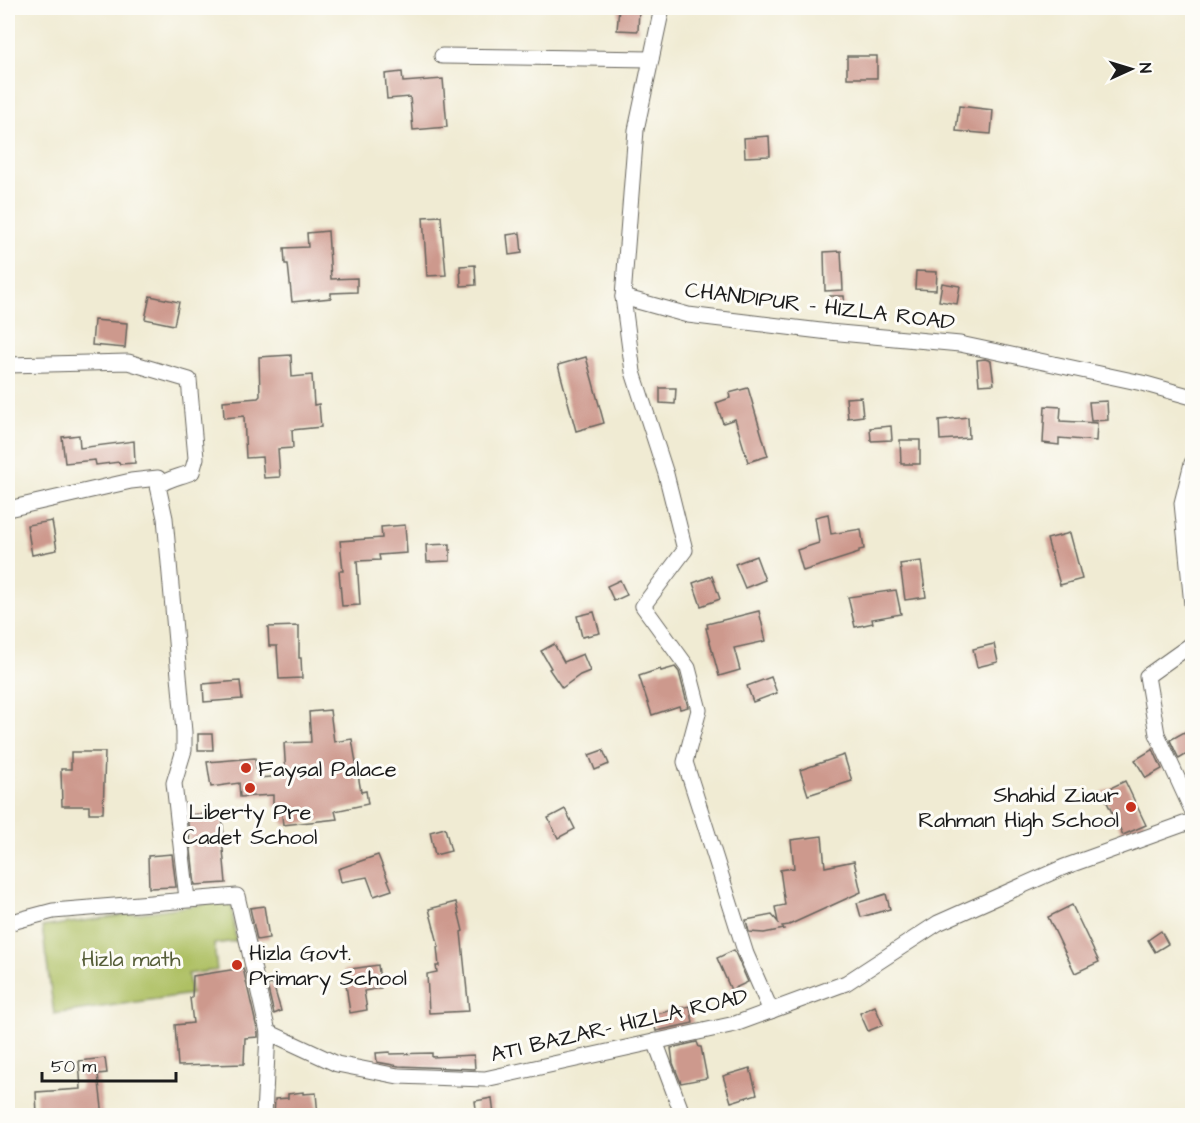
<svg xmlns="http://www.w3.org/2000/svg" width="1200" height="1123" font-family="'Architects Daughter',sans-serif">
<rect width="100%" height="100%" fill="#fdfcf7"/>
<filter id="ink" filterUnits="userSpaceOnUse"><feTurbulence type="fractalNoise" baseFrequency=".0167" numOctaves="2"/><feDisplacementMap in="SourceGraphic" scale="12" xChannelSelector="R" yChannelSelector="G"/><feConvolveMatrix kernelMatrix="1 2 1 2 8 2 1 2 1" color-interpolation-filters="sRGB"/></filter>
<filter id="wash" filterUnits="userSpaceOnUse"><feTurbulence type="fractalNoise" baseFrequency=".008" numOctaves="4" result="noise"/><feDisplacementMap in="SourceGraphic" scale="24" xChannelSelector="R" yChannelSelector="G"/><feGaussianBlur stdDeviation="1.35" result="paint"/><feColorMatrix in="noise" values="0 0 0 0 0 0 0 0 0 0 0 0 0 0 0 0 0 1.4 0 .05"/><feComposite in="paint" operator="in"/></filter>
<g filter="url(#wash)">
<rect width="100%" height="100%" fill="#f0ebd3"/>
<!-- green -->
<polygon fill="#aec063" stroke="#656e40" stroke-width="1.5" points="231,900 236,941 214,944 217,970 188,974 191,994 54,1014 42,927"/>
<g id="blocks">
<!-- building -->
<g fill="#cd998d">
<polygon points="619,8 639,8 638,31 617,30"/>
<rect x="847" y="56" width="30" height="22"/>
<polygon points="402,72 403,82 443,79 447,127 413,130 410,97 387,99 385,74"/>
<polygon points="959,106 993,110 991,134 956,131"/>
<polygon points="769,136 770,156 745,157 744,138"/>
<polygon points="441,216 446,275 427,276 423,217"/>
<polygon points="328,231 331,279 357,278 357,292 331,293 331,298 292,302 288,264 285,264 284,248 308,247 307,233"/>
<polygon points="520,233 522,253 509,255 507,235"/>
<polygon points="841,251 843,290 825,291 824,252"/>
<polygon points="475,265 476,285 461,286 460,266"/>
<polygon points="916,271 937,272 936,290 915,289"/>
<polygon points="942,283 960,286 957,304 939,301"/>
<polygon points="150,296 179,302 174,325 145,319"/>
<polygon points="830,296 844,296 845,311 830,312"/>
<polygon points="94,320 127,323 125,348 92,345"/>
<polygon points="291,355 292,377 312,375 314,405 319,404 321,427 292,430 293,448 278,449 280,477 264,478 262,457 246,458 244,416 224,418 223,401 258,398 260,396 259,357"/>
<polygon points="586,357 604,423 576,431 558,365"/>
<polygon points="985,359 991,361 994,384 979,385 977,360"/>
<polygon points="660,388 676,388 675,404 660,403"/>
<polygon points="748,388 768,456 748,462 735,419 723,423 716,403 730,398 729,393"/>
<polygon points="861,397 863,416 848,418 846,398"/>
<polygon points="1107,401 1108,420 1091,421 1089,402"/>
<polygon points="1045,406 1061,407 1060,421 1097,423 1096,441 1059,438 1059,445 1043,443"/>
<polygon points="968,417 969,438 940,440 939,420"/>
<polygon points="891,426 892,440 871,441 870,428"/>
<polygon points="79,435 80,448 134,441 135,463 120,464 119,462 96,465 95,460 65,463 62,437"/>
<polygon points="900,440 920,440 920,464 901,464"/>
<polygon points="828,514 831,534 861,529 864,549 859,550 859,553 803,571 797,550 819,543 815,517"/>
<polygon points="52,521 57,550 32,555 27,525"/>
<polygon points="405,525 407,553 379,555 380,560 357,561 360,605 342,606 339,571 343,571 340,541 382,538 381,527"/>
<polygon points="1070,533 1082,579 1060,585 1047,539"/>
<polygon points="450,544 450,561 427,562 426,545"/>
<polygon points="756,556 765,580 745,588 735,564"/>
<polygon points="921,561 926,597 905,600 900,564"/>
<polygon points="712,576 720,599 701,606 693,583"/>
<polygon points="620,580 627,595 614,601 607,586"/>
<polygon points="896,590 901,614 872,619 873,623 855,627 848,597"/>
<polygon points="759,611 766,641 734,648 740,670 719,676 706,628 708,628 707,624"/>
<polygon points="594,612 600,633 582,637 577,616"/>
<polygon points="299,626 299,658 301,658 302,678 279,679 277,646 269,646 268,627"/>
<polygon points="554,644 564,662 583,654 590,671 580,675 562,688 549,669 551,668 541,651"/>
<polygon points="994,644 998,662 977,667 973,649"/>
<polygon points="675,667 679,672 688,707 680,709 679,706 652,715 639,676 660,669 661,671"/>
<polygon points="771,677 777,693 753,702 747,686"/>
<polygon points="240,681 242,699 204,702 203,684"/>
<polygon points="330,710 334,742 352,739 361,792 366,791 368,804 335,811 337,819 283,825 281,806 273,807 273,795 240,797 239,783 211,787 207,762 255,758 257,778 286,776 284,743 311,742 309,712"/>
<polygon points="1188,730 1192,740 1192,751 1179,759 1170,740"/>
<polygon points="198,734 212,734 213,750 198,750"/>
<polygon points="1153,749 1162,769 1146,778 1135,760"/>
<polygon points="603,750 609,764 595,770 589,755"/>
<polygon points="71,752 105,752 103,813 89,813 89,806 62,806 61,769 71,769"/>
<polygon points="844,755 852,781 808,795 800,770"/>
<polygon points="1125,781 1146,825 1123,835 1102,792"/>
<polygon points="565,809 575,829 558,838 548,818"/>
<polygon points="222,813 224,838 222,838 226,883 195,885 187,815"/>
<polygon points="445,828 451,851 435,855 430,832"/>
<polygon points="822,836 825,867 854,861 861,892 789,925 782,926 784,929 764,933 749,932 746,920 772,915 778,922 775,907 785,905 780,870 794,868 791,840"/>
<polygon points="172,854 176,887 149,888 148,856"/>
<polygon points="378,855 392,890 374,896 367,877 341,882 338,869"/>
<polygon points="886,894 890,909 861,917 857,903"/>
<polygon points="456,902 463,931 461,932 469,1011 429,1013 427,974 437,972 436,966 439,966 437,947 439,947 429,909"/>
<polygon points="1072,905 1099,962 1075,973 1048,917"/>
<polygon points="264,906 269,938 257,940 250,908"/>
<polygon points="1161,931 1168,944 1155,952 1148,940"/>
<polygon points="734,950 748,982 731,990 717,958"/>
<polygon points="378,965 381,988 364,991 367,1010 350,1013 344,970"/>
<polygon points="243,968 258,1033 258,1037 245,1038 244,1064 178,1066 175,1025 193,1023 190,998 192,998 193,976"/>
<polygon points="273,984 281,1011 274,1014 267,985"/>
<polygon points="690,1006 693,1023 656,1031 652,1015"/>
<polygon points="875,1006 883,1025 868,1031 860,1013"/>
<polygon points="697,1042 699,1047 701,1047 707,1078 681,1083 673,1063 671,1048"/>
<polygon points="390,1052 390,1054 432,1053 432,1057 474,1055 475,1069 399,1066 377,1062 376,1053"/>
<polygon points="105,1058 107,1073 98,1074 103,1116 37,1116 36,1092 81,1089 79,1061"/>
<polygon points="750,1068 757,1094 731,1102 723,1076"/>
<polygon points="303,1092 303,1094 316,1093 318,1116 274,1116 275,1099 288,1098 288,1094"/>
<polygon points="492,1098 494,1116 477,1116 475,1101"/>
</g>
</g>
</g>
<g filter="url(#ink)">
<use href="#blocks" fill-opacity="0" stroke="#66645c" stroke-width="1.5"/>
<g fill="none" stroke-linecap="round" stroke-linejoin="round">
<!-- street casing -->
<g stroke="#66645c" stroke-width="17">
<g id="street">
<polyline points="662,8 636,130 623,297 633,372 666,474 685,550 643,606 688,668 699,710 685,762 746,954 771,1011"/>
<polyline points="442,56 651,59"/>
<polyline points="623,297 688,315 829,332 960,344 1142,383 1192,397"/>
<path d="M8,365L128,362L189,380L196,458L192,472C180,477 169,478 158,486L165,518L184,732V750L174,783L187,899"/>
<polyline points="1192,463 1182,503 1192,605"/>
<polyline points="8,509 131,481 158,478 158,486"/>
<polyline points="1192,644 1147,676 1157,734 1192,810"/>
<polyline points="8,923 53,911 237,896 268,1032 337,1064 398,1076 485,1079 735,1024 846,983 938,923 1064,867 1192,821"/>
<polyline points="655,1041 683,1116"/>
<polyline points="264,1116 268,1032"/>
</g>
</g>
<!-- street -->
<use href="#street" stroke="#fff" stroke-width="15"/>
</g>
</g>
<!-- markers -->
<g fill="#c8321e" stroke="#fdfcf7" stroke-width="2">
<circle cx="246" cy="768" r="6"/>
<circle cx="250" cy="788" r="6"/>
<circle cx="1131" cy="807" r="6"/>
<circle cx="237" cy="965" r="6"/>
</g>
<g text-anchor="middle" stroke-width="6" stroke-linejoin="round" paint-order="stroke">
<!-- street labels -->
<g font-size="22" fill="#1c1c1c" stroke="#fdfcf7">
<text transform="translate(820 305) rotate(7)" y="8">CHANDIPUR - HIZLA ROAD</text>
<text transform="translate(619 1024) rotate(-13)" y="8">ATI BAZAR- HIZLA ROAD</text>
</g>
<!-- poi labels -->
<g font-size="22" fill="#1c1c1c" stroke="#fdfcf7" text-anchor="start">
<text x="258" y="776">Faysal Palace</text>
<text x="1119" y="802" text-anchor="end">Shahid Ziaur<tspan x="1119" dy="25">Rahman High School</tspan></text>
<text x="250" y="819" text-anchor="middle">Liberty Pre<tspan x="250" dy="25">Cadet School</tspan></text>
<text x="249" y="960">Hizla Govt.<tspan x="249" dy="25">Primary School</tspan></text>
</g>
<!-- park labels -->
<g font-size="22" fill="#565e38" stroke="#fdfcf7">
<text x="131" y="966">Hizla math</text>
</g>
</g>
<!-- margin -->
<rect width="1200" height="1123" fill="none" stroke="#fdfcf7" stroke-width="30"/>
<!-- north arrow -->
<g transform="translate(1131 69) rotate(86)" stroke="#fdfcf7" stroke-width="4.5" paint-order="stroke">
<path d="M0-4.5L10 22L0 15L-10 22Z" fill="#1c1c1c"/>
<text y="-9" font-size="16" font-weight="bold" text-anchor="middle" fill="#1c1c1c">N</text>
</g>
<!-- scale -->
<path d="M42 1072v9h134v-9" fill="none" stroke="#1c1c1c" stroke-width="3"/>
<text x="51" y="1072" font-size="18" fill="#1c1c1c" stroke="#fdfcf7" stroke-width="4.5" paint-order="stroke">50 m</text>
</svg>
